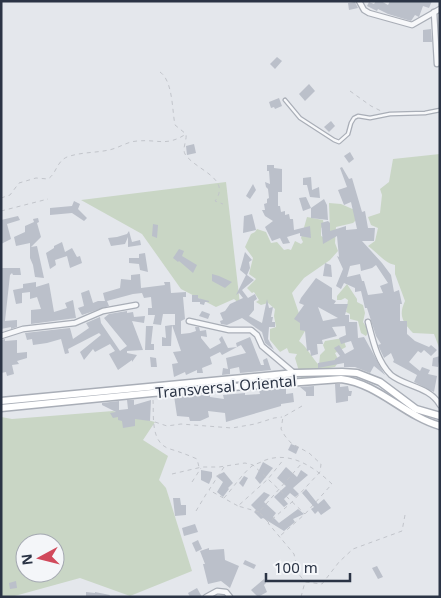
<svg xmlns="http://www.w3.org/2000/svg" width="441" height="598" font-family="'Noto Sans',sans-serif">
<rect width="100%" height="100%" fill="#e4e7ec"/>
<!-- green -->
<g fill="#c9d6c5" fill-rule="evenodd">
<path d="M440,154V350L434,334L413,333C403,322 398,316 405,301L395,274V265C384,263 377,252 368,246L375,241L378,228L371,225L368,217L380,213L382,195L380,189L389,182L393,159Z"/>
<polygon points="226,182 240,304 234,299 216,307 181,289 142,234 81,200"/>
<path d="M329,203L341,204L357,211L359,217L353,223L336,227L335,243L338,251L330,260L304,278L292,293L305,331L299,341C308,348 311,357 319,365L320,355L325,350L323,345L325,341L343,338L346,347L335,353L339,361L335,367L323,369L314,379L301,378L295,358L297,354L289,353L287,348L280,352L270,340V329L276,327L274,316L275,309L268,303L261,305L256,302L259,300L254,292L252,293L247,288L256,279L249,274L253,258L245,247L251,234L255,232L257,229L266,232L271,243L277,242L284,250L288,249L291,250L295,241L301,244L303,242L301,238L307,217L323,220L324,226L321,228V236L325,238L330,232Z"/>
<polygon points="347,284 357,299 357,302 363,305 365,313 363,322 369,331 366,336 361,333 358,321 350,319 350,314 346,312 348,300 345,298 341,300 337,300 337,296"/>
<path d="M113,411L155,422L143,440L168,456L159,480L166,488L192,571L130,596L80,578L11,597H1V417L12,419ZM25,543H55V573H25Z"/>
</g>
<!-- building -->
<g fill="#bbc0ca" fill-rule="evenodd">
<polygon points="376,1 381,1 388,5 390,1 432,1 429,8 423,6 419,17 415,15 411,21 388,14 378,9 377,11 367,6 369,2 374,4"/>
<polygon points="355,2 358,8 349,10 348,3"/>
<polygon points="431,29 432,42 423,42 423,30"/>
<polygon points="277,57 282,61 275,69 270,64"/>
<polygon points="309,84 315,91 305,101 299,94"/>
<polygon points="279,98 282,106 275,109 274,107 271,108 269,102"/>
<polygon points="331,121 335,126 329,132 324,127"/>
<polygon points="194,144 196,153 187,155 186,146"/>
<polygon points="350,152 354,159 349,163 344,156"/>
<polygon points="267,165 274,165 274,168 282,169 282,192 278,192 278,206 280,206 281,212 285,211 285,215 289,214 290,219 293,219 294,230 310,226 311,238 300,236 300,233 287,237 290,243 283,244 280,238 272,241 265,227 273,221 265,216 262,210 265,210 264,204 267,203 267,199 269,198 268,189 266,187 265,182 270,184 269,171 267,171"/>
<path d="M342,167L349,179L352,178L362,212L365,211L368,228H375L374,241H362L382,263L391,275L394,292L399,290L402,304H400V321H407V334L415,341L429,347L431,345L437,350L431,356L424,350L421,353L418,351L409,362L420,371L422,367L430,370L428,374L437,376L434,392L414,382L417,375L393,362L394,360L391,353L384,358L378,345L381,344L376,336L367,308H365L361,291L355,292V288L344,283L341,289L336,286L343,269L337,256L339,257L337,236L323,244L321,223L328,221L330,223V231L346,226V230L357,229L351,202L344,205L338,190L347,187L340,168ZM360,264L361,271L372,268L376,265L388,283L380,286L383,293L368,295L364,281H362L360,274L347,277L350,266Z"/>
<polygon points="311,177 312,190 319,187 320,198 310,197 307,185 303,185 303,178"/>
<polygon points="253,184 256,190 250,199 246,196"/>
<polygon points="306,197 311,208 324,199 327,205 328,220 311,218 311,208 303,211 299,198"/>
<polygon points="74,201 80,204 78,209 87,218 84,221 72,213 50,215 50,208 72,206"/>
<polygon points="252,214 256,230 243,233 244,216"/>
<polygon points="18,216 20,220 7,224 11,239 1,244 1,220"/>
<polygon points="38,218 39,222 37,223 41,237 31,247 37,246 44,278 35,277 33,265 30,258 30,243 16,246 14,237 25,232 25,226 34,222 33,219"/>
<polygon points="153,224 158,225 157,238 152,236"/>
<polygon points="129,231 132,242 140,240 141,245 128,247 128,237 125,244 111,246 108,238 117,237 127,234"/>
<polygon points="62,242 65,252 72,248 77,257 80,256 82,263 70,268 67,256 55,260 56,265 50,269 46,253 54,248 54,246"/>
<polygon points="179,249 184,251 182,256 197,265 193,273 179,261 178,262 173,258"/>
<polygon points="245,252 252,260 249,262 250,268 247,275 254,280 242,290 248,298 255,294 257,299 254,301 254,310 249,316 262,323 267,299 269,308 273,307 271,317 273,317 272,322 275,322 275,327 269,327 268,339 274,350 265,343 262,332 242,318 227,325 221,324 220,321 223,320 220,313 225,311 230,304 243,298 239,293 236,295 246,275 240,270"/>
<polygon points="145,253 148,272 140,270 139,264 129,263 129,258 139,258 139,254"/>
<polygon points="325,263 331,265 332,277 323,276"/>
<polygon points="1,268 20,268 21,275 13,275 12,273 10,275 5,321 17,320 17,327 11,329 11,327 1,329"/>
<polygon points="140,274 141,288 165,285 164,282 170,282 171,293 186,292 186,297 183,297 185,319 181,321 181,334 190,333 196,331 195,327 199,327 200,331 206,330 207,337 201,336 201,338 210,349 221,343 219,339 222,336 228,348 237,347 222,355 220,352 210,357 212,364 202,368 203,373 197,373 197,370 186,375 185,372 174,377 172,364 178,363 173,352 181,351 172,325 175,325 175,314 163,314 161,325 153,324 155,315 148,315 148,308 152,308 151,297 144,298 142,293 133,294 107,301 109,306 82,315 78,308 84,306 81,293 89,290 93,303 98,301 105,301 103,293 120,288 121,279 131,280 131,275"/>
<polygon points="212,274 219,276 232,282 225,288 212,281"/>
<path d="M316,278L332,288V299L336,301L334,304H348L345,315H349V322H357L358,338L364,337L385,375L374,366L370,373L355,367H344V363L318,368V363L335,360V359L340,356L334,348L339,345L345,354L354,349L351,341L341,344L339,338L346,335L345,326L332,327L337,336L322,340L323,344H317L318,354L311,356L310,350L307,351L305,331L300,330V323L294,319L304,305L299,303L301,298ZM318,307L338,318L323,321Z"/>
<polygon points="36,282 36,287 49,283 54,312 67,308 65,303 73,300 76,318 31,324 31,310 41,309 37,297 30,299 30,292 22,293 22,303 16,304 13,290 23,288 23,284"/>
<polygon points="192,295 198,295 198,298 209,301 209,302 205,302 204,305 200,304 200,302 192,302"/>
<polygon points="127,311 127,313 133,312 134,317 145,316 144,323 132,321 143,350 127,351 127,353 137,355 132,362 132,360 118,370 109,354 115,351 110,344 95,352 93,349 84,360 80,352 101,335 99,333 68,349 69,353 65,354 61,339 47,343 33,345 32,339 27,340 25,333 70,328 73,339 89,328 86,323 100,317 101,323 120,351 127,346 104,318 109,314"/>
<polygon points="202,311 210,314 208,319 199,316"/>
<polygon points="172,325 171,346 162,346 162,337 166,338 165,326"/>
<polygon points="146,326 153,326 151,344 154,344 154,350 145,350"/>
<polygon points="250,337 261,365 264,365 263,360 267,358 271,370 240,373 239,367 230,369 230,374 222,375 223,368 228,369 226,358 246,353 241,345 237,347 236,343"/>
<polygon points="5,339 5,341 17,340 17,353 27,352 27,358 17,361 19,364 12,365 14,374 7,376 6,372 1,373 1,340"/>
<polygon points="440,356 438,367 432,366 433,358"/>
<polygon points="150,357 156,358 157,367 151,367"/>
<polygon points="335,384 340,384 340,387 348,386 349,391 352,391 351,396 348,396 348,401 336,403"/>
<polygon points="314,386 314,396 306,396 306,392 300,387"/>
<polygon points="286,388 286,394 293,393 294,402 281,404 281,406 226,422 225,413 208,411 209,417 200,421 190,421 189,417 177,416 174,396 210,395 210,397 224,399 223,395 245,393 245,395 260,394 259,390"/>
<polygon points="127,400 134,400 134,405 151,400 150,421 135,419 135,426 123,428 122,421 118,420 118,417 113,418 110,413 116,412 102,405 102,403 119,401 119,410 128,409"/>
<polygon points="291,444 299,447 296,454 288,450"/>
<polygon points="263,462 273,468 260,484 255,478"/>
<polygon points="286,467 297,477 301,470 308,475 293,488 299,494 295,497 290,493 284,499 288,504 284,507 274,497 286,486 277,478"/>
<polygon points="201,470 212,472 212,477 209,484 201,480"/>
<polygon points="224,472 233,483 228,488 229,489 223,497 217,492 223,482 216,476"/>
<polygon points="244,476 248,478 243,487 239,483"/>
<polygon points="306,489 318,504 324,499 331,508 321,515 318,511 315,514 311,509 314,507 302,493"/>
<polygon points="264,492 270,495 264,502 276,513 273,517 279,523 298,509 304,514 293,519 295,522 284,531 263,518 261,519 254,512 256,510 251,505"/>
<polygon points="173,498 180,498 181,505 186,505 186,515 175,516"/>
<polygon points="195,524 198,532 184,536 182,528"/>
<polygon points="198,540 202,549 196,552 192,543"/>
<polygon points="209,548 209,550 224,549 225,560 239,566 230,588 221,581 208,584 203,564 205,564 200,551"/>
<polygon points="245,560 256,565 254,569 243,564"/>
<polygon points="377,566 383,577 378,579 372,568"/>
<polygon points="264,579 266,583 264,585 267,592 258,597 251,590"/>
<polygon points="16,581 17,588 10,589 9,583"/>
<polygon points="197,588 202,597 190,597 188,593"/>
<polygon points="86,592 95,593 95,592 110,595 109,597 86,597"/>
</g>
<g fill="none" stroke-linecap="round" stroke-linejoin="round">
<!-- service casing -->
<g stroke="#a9aeb7" stroke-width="5">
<polyline id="service" points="285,100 300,118 334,140 339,142 348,134 351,123 354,118 358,116 370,118 390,114 425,113 440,110"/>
</g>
<!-- minor casing -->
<g stroke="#a9aeb7" stroke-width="7">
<g id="minor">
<polyline points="359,1 364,10 369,13 412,25 440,9"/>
<polyline points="434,12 437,64"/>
<polyline points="189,321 229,330 251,330 257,335 262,346 294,373"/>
<path d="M368,322C373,341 377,361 391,375C406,387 429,386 440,405"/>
<polyline points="1,336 23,329 75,323 103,311 136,305"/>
<polyline points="206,597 217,591 226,592 230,597"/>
</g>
</g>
<!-- secondary casing -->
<g stroke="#a9aeb7" stroke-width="9">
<g id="secondary">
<polyline points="1,401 295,373 342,372 357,373 380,382 416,409 440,416"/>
<path d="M1,408L152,393L341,379C379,384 403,415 440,426"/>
</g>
</g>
<!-- path -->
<g stroke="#c2c5cb" stroke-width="1" stroke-dasharray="4 4" stroke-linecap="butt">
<path d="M160,72C173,81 172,110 175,125L186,134C187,141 182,148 185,154C195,170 232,178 215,201L223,204"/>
<polyline points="350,91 371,106 381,111"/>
<path d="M1,198L10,195L19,183L36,178L48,179C57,173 56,162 67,157C81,152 95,153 109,150C119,148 128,141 138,141C158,139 166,147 186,134"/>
<polyline points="1,211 48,199"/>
<path d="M153,400C154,416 150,443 170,449C180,452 188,455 197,459L199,467"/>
<polyline points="302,406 283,417 281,429 285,436 291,443 309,453 321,464 320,472 292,502 268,523 294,554 298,573 305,582"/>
<polyline points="155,422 167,426 181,424 232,428 255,424 274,418 282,417"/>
<polyline points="224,467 209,490 238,506"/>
<polyline points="172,474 202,467 219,467 245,463 253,465 305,514"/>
<polyline points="192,482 201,468"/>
<path d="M224,498C233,488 242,474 252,466C255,464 260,463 263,461C289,450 313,466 332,484L305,514L280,536"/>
<polyline points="196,511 208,491"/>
<polyline points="259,512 238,506 268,479 284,459"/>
<polyline points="268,522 259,512 302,463"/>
<polyline points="301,597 305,582 322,584 339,562 353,549 402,531 405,515"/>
</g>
<!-- service -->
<use href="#service" stroke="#f7f8fa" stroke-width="2.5"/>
<!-- minor -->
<use href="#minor" stroke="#f7f8fa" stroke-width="4.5"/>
<!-- secondary -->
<use href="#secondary" stroke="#fff" stroke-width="6"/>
</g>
<g text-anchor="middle" stroke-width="4" stroke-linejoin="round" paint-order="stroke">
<!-- street labels -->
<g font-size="15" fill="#2b3445" stroke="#f4f6f9">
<text transform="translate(226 387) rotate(-5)" y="5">Transversal Oriental</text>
</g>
</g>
<!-- border -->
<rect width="441" height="598" fill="none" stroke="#2b3445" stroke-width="5"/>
<!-- north arrow -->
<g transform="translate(40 558) rotate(263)"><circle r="24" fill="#f4f6f9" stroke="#a4a8b1"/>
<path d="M0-4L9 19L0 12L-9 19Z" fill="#d1495b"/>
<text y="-8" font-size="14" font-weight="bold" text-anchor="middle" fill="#2b3445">N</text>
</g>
<!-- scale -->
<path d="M266 573v8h84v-8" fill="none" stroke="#2b3445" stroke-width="2.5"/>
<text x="274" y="573" font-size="15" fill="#2b3445" stroke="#f4f6f9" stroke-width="4" paint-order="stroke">100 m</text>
</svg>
